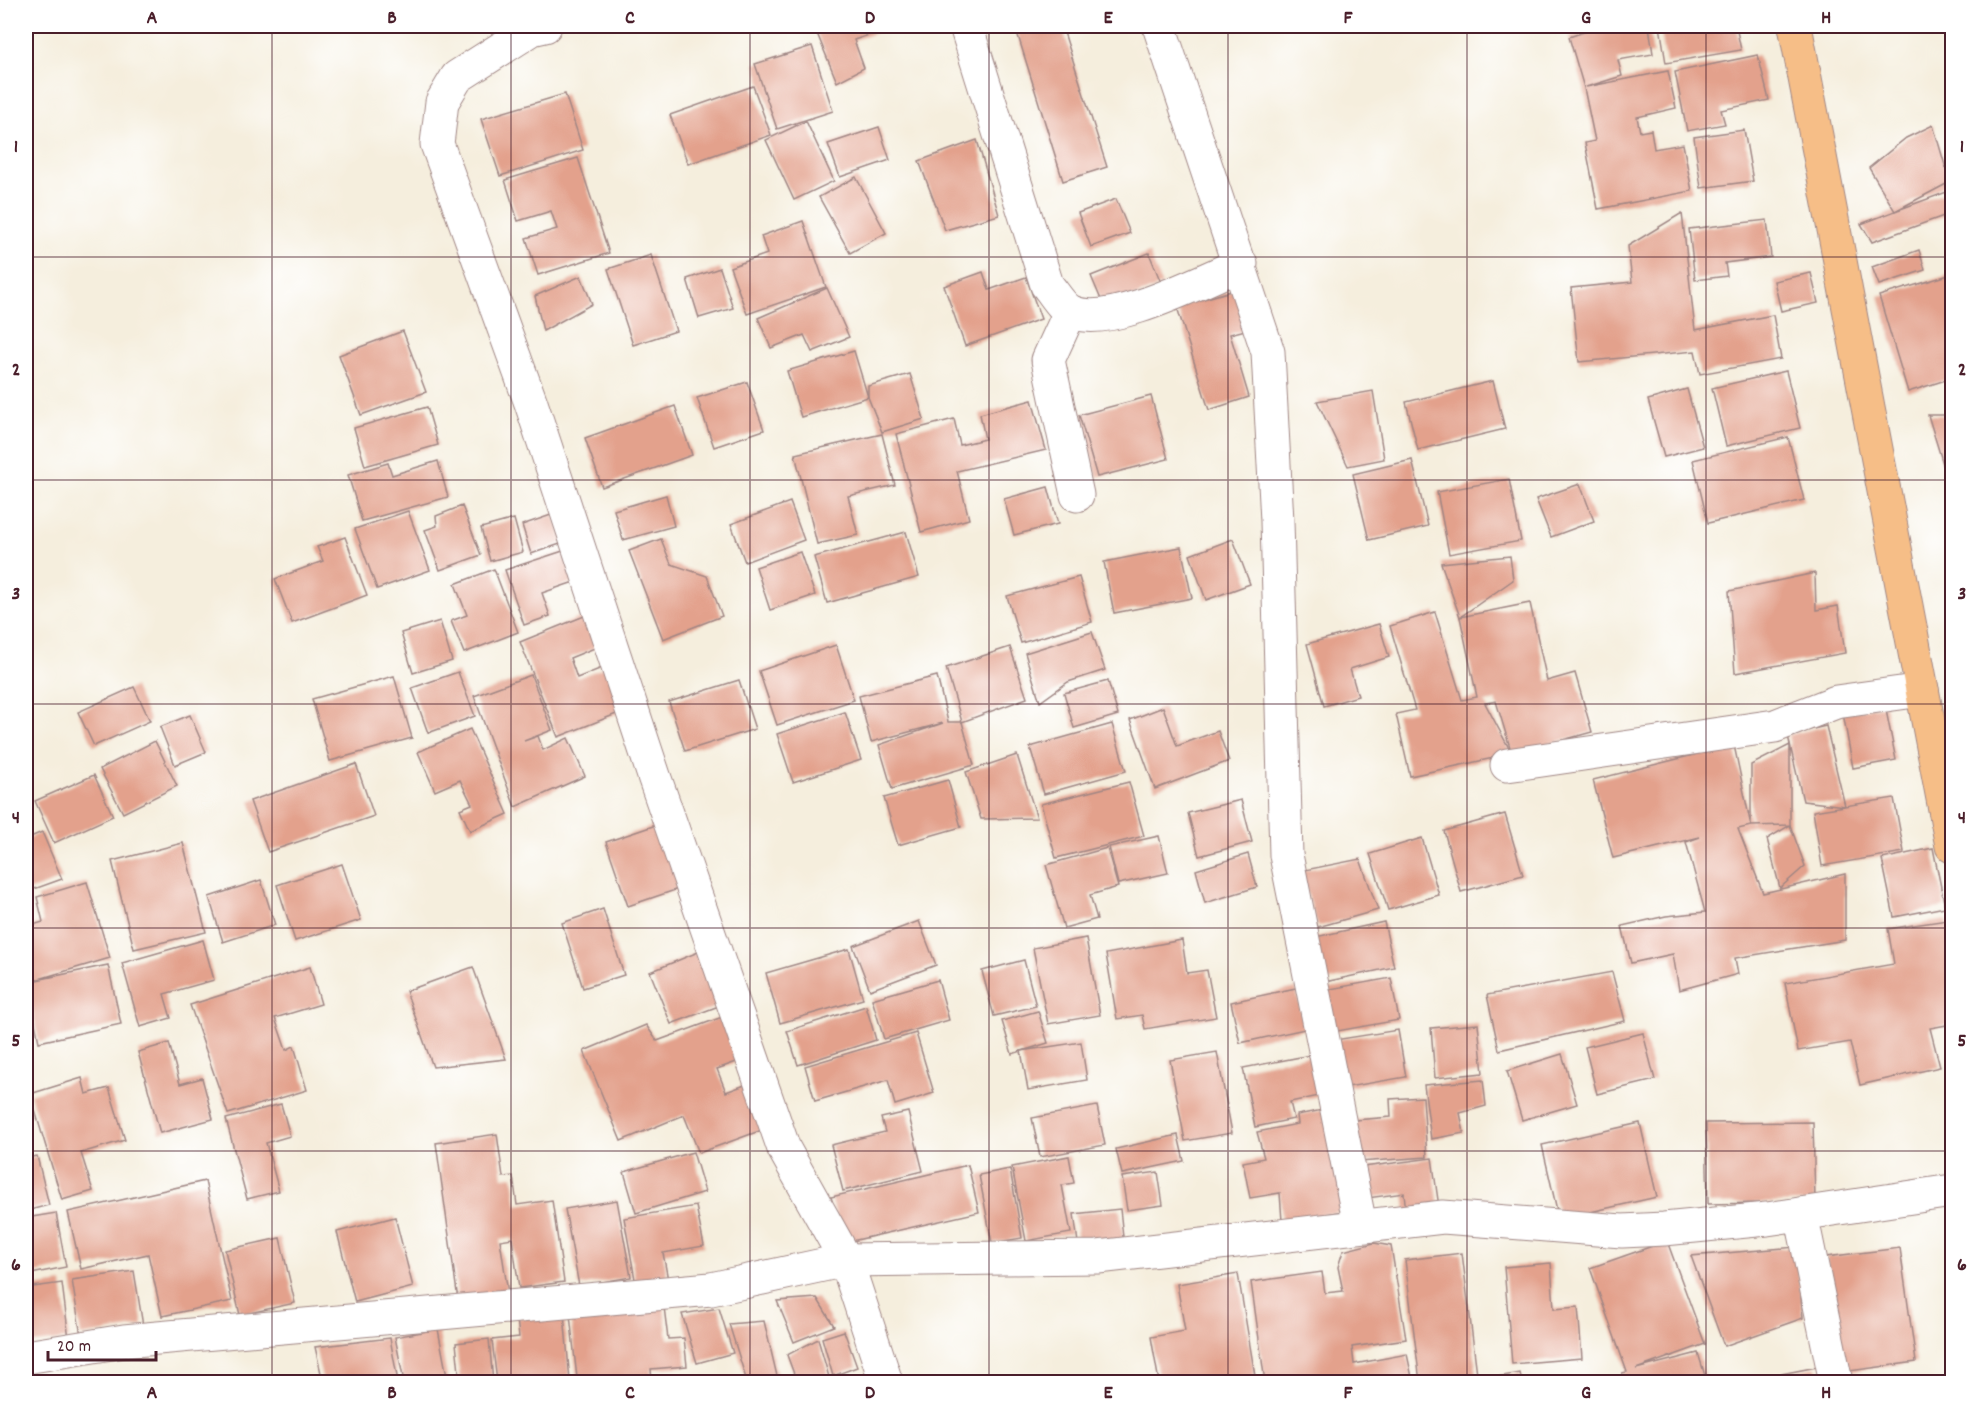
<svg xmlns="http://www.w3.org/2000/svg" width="1978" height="1408" font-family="Dekko,sans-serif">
<rect width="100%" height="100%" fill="#fff"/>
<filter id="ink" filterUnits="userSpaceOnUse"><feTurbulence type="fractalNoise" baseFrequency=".0167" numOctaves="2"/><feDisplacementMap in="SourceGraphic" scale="12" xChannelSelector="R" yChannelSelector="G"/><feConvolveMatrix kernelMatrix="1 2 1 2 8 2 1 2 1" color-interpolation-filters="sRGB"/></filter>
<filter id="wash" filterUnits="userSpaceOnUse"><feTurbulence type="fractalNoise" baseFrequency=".008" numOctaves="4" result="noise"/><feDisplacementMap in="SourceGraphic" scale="24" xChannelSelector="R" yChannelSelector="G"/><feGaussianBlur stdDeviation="1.35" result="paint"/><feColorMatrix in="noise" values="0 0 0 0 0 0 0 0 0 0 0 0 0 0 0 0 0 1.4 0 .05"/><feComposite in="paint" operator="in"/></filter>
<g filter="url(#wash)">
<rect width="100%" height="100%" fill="#f5eedd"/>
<g id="blocks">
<!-- building -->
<g fill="#e3a18c">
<polygon points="814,26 895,26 854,40 864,68 837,82"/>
<polygon points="1027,26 1062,26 1107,167 1063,181 1016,29"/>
<polygon points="1602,26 1649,26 1653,54 1618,60 1622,76 1586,87 1668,71 1676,108 1637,117 1640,132 1651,130 1654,149 1683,144 1692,191 1598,209 1585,143 1595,141 1584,88 1569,37"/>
<polygon points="1660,26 1736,26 1741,50 1666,63"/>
<polygon points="812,46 833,111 777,129 755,64"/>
<polygon points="1758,55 1769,100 1721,110 1725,124 1687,131 1675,72"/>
<polygon points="753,86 771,135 688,164 670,115"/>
<polygon points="565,94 583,150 500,176 481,119"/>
<polygon points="806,121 834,181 794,200 766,140"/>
<polygon points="1933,125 1950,182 1895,211 1952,190 1952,213 1872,242 1861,224 1895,211 1869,168 1906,138"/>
<polygon points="879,127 890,160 840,177 828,144"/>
<polygon points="1744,130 1753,181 1701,188 1694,137"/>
<polygon points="977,140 999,215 945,230 919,161"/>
<polygon points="578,158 609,253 538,275 526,238 557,229 551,211 518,221 505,180"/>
<polygon points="856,177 886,233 850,253 819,197"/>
<polygon points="1116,199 1130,233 1091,247 1078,213"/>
<polygon points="1682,213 1695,330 1773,315 1781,359 1700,374 1695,351 1579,362 1571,288 1632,282 1628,246"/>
<polygon points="1767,220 1771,257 1725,263 1727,276 1695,280 1689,229"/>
<polygon points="803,221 826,287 747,314 730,267 767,254 761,236"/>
<polygon points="1919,250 1925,270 1879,285 1872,267"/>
<polygon points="1149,253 1162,285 1105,309 1091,276"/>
<polygon points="651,255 676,331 633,345 608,269"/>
<polygon points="720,268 733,308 699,318 687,279"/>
<polygon points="983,272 989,290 1026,277 1041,319 965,346 944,286"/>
<polygon points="1811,273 1818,303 1781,311 1774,281"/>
<polygon points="1952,274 1952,378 1908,392 1879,296"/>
<polygon points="581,276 592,304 543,331 535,296"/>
<polygon points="827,288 849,337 812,352 804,335 771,348 758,318"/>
<polygon points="1241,288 1253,328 1230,334 1249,397 1209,410 1177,307"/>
<polygon points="403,331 426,392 361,415 339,355"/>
<polygon points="854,351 868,397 801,417 787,371"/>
<polygon points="1786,371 1800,428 1726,446 1712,388"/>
<polygon points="910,374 924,419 882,432 868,397 868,386"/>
<polygon points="1493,381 1505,429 1418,450 1406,402"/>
<polygon points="747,382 764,430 714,447 697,398"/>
<polygon points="1687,389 1703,447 1664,457 1648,400"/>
<polygon points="1373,391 1384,459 1348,466 1317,401"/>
<polygon points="1151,396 1168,459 1097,477 1079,415"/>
<polygon points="1032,400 1046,450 957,471 969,519 921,532 896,434 954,419 960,445 985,439 980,414"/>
<polygon points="675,406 692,455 602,487 585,438"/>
<polygon points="427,407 438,445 365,466 354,428"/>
<polygon points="1928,415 1952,415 1952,493"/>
<polygon points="882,434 895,485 848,496 858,535 817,544 795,454"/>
<polygon points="1788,437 1804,500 1708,523 1693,460"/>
<polygon points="1412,460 1428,526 1369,540 1353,474"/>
<polygon points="438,461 448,497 362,521 348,475 388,463 392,475"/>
<polygon points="1509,479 1521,541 1449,554 1437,492"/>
<polygon points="1580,484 1594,521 1551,537 1536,499"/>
<polygon points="1048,487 1058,524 1014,535 1004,499"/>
<polygon points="666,495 674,526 623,540 614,510"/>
<polygon points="790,502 804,540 745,562 731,524"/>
<polygon points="462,506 481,555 440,570 425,530 437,526 436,516"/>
<polygon points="408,511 430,570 377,589 355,529"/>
<polygon points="554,514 563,543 531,554 522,525"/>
<polygon points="514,519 523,552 490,561 481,528"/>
<polygon points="906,532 919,577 827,603 814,557"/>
<polygon points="345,537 367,595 292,623 275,579 323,561 317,547"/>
<polygon points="661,539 671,564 707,576 722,616 663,639 629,551"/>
<polygon points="1233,539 1250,584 1206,600 1190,555"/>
<polygon points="1181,547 1192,598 1114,613 1104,562"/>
<polygon points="563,551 574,582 542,593 550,616 524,625 505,570"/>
<polygon points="800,552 815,595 770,610 756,567"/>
<polygon points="1510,556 1513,580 1460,617 1441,563"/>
<polygon points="494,569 518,632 464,653 451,621 467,615 455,584"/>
<polygon points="1815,573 1816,610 1838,606 1845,653 1735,673 1729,591"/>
<polygon points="1079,577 1092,622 1021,643 1007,596"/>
<polygon points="1530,603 1547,681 1575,673 1592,732 1512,754 1496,701 1485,703 1512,754 1410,776 1396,714 1415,710 1390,626 1435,612 1462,700 1477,697 1460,617"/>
<polygon points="599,610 602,645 570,658 577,678 612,664 629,709 558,737 520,642"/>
<polygon points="440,621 452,661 413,673 401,633"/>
<polygon points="1379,624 1389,657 1350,669 1358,696 1324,706 1307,644"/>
<polygon points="1092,632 1105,670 1068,682 1040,702 1025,653"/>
<polygon points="836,645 854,700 777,725 759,671"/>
<polygon points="1010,647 1027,698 962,722 946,668"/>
<polygon points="458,672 475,716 428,733 412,688"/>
<polygon points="531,675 552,730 524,741 538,736 543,750 568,738 585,776 515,807 474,696"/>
<polygon points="394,676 412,738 330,761 312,699"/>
<polygon points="937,676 948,722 962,722 974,765 892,789 879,745 943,723 871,742 859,696"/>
<polygon points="739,680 755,729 685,751 669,702"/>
<polygon points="1108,681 1118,715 1074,728 1064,693"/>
<polygon points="134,687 150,721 94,746 78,712"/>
<polygon points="1885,705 1896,760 1853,768 1843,713"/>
<polygon points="1163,707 1177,746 1218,731 1229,761 1155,789 1130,720"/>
<polygon points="845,712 861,760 793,782 777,734"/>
<polygon points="190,715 206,752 175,765 160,727"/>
<polygon points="1112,724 1126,771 1044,794 1030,747"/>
<polygon points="1826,726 1845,806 1894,798 1904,852 1822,866 1813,811 1845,806 1803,801 1790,745 1790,825 1751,826 1751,765 1790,745 1788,735"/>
<polygon points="470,729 508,814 470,831 460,809 472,804 460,780 435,791 418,752"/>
<polygon points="155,741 177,786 123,813 100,769"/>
<polygon points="1734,745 1751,826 1738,829 1763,893 1845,874 1845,940 1735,958 1738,974 1679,990 1673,954 1631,963 1622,926 1666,916 1705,912 1686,842 1700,837 1613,858 1593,780"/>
<polygon points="1017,755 1037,818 981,819 966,772"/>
<polygon points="356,764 374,816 268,852 250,801"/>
<polygon points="94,775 113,816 54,843 35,801"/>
<polygon points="948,780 961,827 898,845 884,798"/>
<polygon points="1129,782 1144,836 1056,858 1041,804"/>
<polygon points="1241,800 1252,842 1199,856 1188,813"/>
<polygon points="1505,814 1523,875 1461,892 1444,831"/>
<polygon points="659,824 681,888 628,906 606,842"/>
<polygon points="1790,825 1805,866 1780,888 1767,839"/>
<polygon points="42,832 62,879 26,892 26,839"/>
<polygon points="1159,836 1168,873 1118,884 1109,847"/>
<polygon points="1422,838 1439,895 1388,910 1370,854"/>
<polygon points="183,843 206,932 134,949 112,861"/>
<polygon points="1107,848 1118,887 1090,895 1097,919 1064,928 1046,865"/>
<polygon points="1933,848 1945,907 1894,917 1882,859"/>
<polygon points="1248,854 1257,887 1205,903 1196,870"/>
<polygon points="1360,859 1378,910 1318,927 1300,871"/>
<polygon points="342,864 361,920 295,941 277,885"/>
<polygon points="261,880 275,925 223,942 209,897"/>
<polygon points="87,882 110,958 32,981 108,965 121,1024 39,1042 26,981 26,927 43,922 37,897"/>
<polygon points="603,909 624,975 583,988 562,923"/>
<polygon points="1947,920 1952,952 1952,1024 1930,1028 1940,1067 1860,1085 1850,1042 1798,1051 1785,983 1894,964 1888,929"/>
<polygon points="919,921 936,965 870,990 853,946"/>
<polygon points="1384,922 1394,967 1320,983 1311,938"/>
<polygon points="1086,938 1100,1015 1048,1024 1033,948"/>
<polygon points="203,940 214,980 164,994 171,1018 140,1027 122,963"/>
<polygon points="1182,940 1187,973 1207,970 1216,1017 1145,1029 1142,1015 1117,1019 1106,954"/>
<polygon points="849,949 863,999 780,1023 766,973"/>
<polygon points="703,950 724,1004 671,1024 650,972"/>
<polygon points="1024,960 1036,1006 994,1016 982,971"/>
<polygon points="310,967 321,1004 275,1018 286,1050 294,1046 307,1090 228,1114 190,1005"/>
<polygon points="473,967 506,1059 433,1067 406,991"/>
<polygon points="1612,972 1625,1021 1499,1050 1487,995"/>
<polygon points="1391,978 1399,1020 1332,1032 1324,990"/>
<polygon points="938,980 949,1020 884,1039 872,999"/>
<polygon points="1296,988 1305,1029 1240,1043 1231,1002"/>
<polygon points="866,1006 876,1040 798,1065 787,1031"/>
<polygon points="1038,1011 1048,1043 1012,1054 1002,1021"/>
<polygon points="725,1016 742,1060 717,1069 726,1092 745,1085 762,1130 699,1153 684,1115 621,1141 584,1051 646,1025 657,1041"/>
<polygon points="1478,1024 1483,1073 1435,1078 1431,1028"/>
<polygon points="1398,1030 1406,1077 1336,1089 1328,1041"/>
<polygon points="916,1033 934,1093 895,1105 888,1080 815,1101 805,1066"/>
<polygon points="1643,1033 1655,1080 1597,1094 1585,1047"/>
<polygon points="1081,1042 1087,1080 1028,1090 1021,1051"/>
<polygon points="169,1043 180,1084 202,1078 213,1119 160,1133 138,1052"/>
<polygon points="1217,1052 1232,1133 1185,1141 1170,1060"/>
<polygon points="1316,1054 1324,1095 1290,1102 1294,1119 1255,1127 1243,1068"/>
<polygon points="1562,1054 1577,1104 1522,1120 1507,1071"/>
<polygon points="82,1078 86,1094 109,1088 125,1140 81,1153 93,1191 62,1200 30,1094"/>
<polygon points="1483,1080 1486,1106 1460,1113 1464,1133 1431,1139 1424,1085"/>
<polygon points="1423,1097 1427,1157 1359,1162 1355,1120 1391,1117 1390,1099"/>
<polygon points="281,1104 290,1136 266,1143 279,1191 247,1199 226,1119"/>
<polygon points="1097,1106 1105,1145 1040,1157 1032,1118"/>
<polygon points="1333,1108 1345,1211 1282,1221 1280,1193 1250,1198 1243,1162 1264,1158 1257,1132 1298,1124 1297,1115"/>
<polygon points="908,1112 923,1171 843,1191 831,1145 885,1132 881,1118"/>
<polygon points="1813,1122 1815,1202 1708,1204 1706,1123"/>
<polygon points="1640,1123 1657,1197 1559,1219 1542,1145"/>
<polygon points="497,1134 503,1177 513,1176 517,1205 552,1200 564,1282 519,1288 512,1238 500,1240 508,1293 458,1300 436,1143"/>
<polygon points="1178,1135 1184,1161 1122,1174 1116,1149"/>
<polygon points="693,1152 705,1192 636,1213 624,1172"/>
<polygon points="37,1156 49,1205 26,1211 26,1158"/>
<polygon points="1069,1156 1074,1183 1062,1185 1071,1233 1026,1241 1012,1167"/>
<polygon points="1432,1158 1439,1207 1406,1212 1404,1193 1360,1199 1356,1168"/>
<polygon points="968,1165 979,1212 843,1243 831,1197"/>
<polygon points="1010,1169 1022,1238 992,1243 979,1175"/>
<polygon points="1158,1172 1163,1205 1127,1210 1122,1177"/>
<polygon points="205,1181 232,1301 162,1316 148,1254 81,1269 68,1212"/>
<polygon points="617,1200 631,1277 579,1286 565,1209"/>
<polygon points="696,1206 704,1246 663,1253 668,1280 636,1285 624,1218"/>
<polygon points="1120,1209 1124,1246 1079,1250 1074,1214"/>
<polygon points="56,1213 66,1267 26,1275 26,1218"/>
<polygon points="395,1217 413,1287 355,1302 337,1232"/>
<polygon points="280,1238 295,1303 240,1315 225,1250"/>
<polygon points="1667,1241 1705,1344 1636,1369 1698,1353 1707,1382 1624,1382 1622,1373 1627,1372 1590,1268"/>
<polygon points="1374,1243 1391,1246 1406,1339 1352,1347 1354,1364 1407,1354 1413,1382 1265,1382 1251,1282 1322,1272 1325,1293 1343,1291 1338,1267 1343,1251"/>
<polygon points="1796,1247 1803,1318 1724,1346 1691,1256"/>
<polygon points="1900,1248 1916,1362 1842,1372 1826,1257"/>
<polygon points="1462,1253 1478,1382 1420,1382 1405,1260"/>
<polygon points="1551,1263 1554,1309 1578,1307 1582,1358 1512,1364 1504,1267"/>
<polygon points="134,1271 143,1326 81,1336 72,1280"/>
<polygon points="1238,1274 1256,1382 1159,1382 1151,1337 1185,1331 1177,1284"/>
<polygon points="62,1283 69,1339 26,1344 26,1288"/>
<polygon points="817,1298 834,1326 794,1342 777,1301"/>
<polygon points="664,1307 668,1339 684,1338 687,1366 651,1369 652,1382 571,1382 571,1379 577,1378 570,1315"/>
<polygon points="719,1308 733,1353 697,1363 682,1314"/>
<polygon points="564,1314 570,1381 497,1382 492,1340 519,1337 517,1318"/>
<polygon points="764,1321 777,1376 766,1382 747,1382 729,1324"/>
<polygon points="438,1329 448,1382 404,1382 395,1337"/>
<polygon points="844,1331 857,1367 833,1376 822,1338"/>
<polygon points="390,1338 398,1382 323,1382 315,1347"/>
<polygon points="489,1339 493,1382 460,1382 456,1343"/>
<polygon points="818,1339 829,1377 817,1382 797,1382 787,1355"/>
<polygon points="1817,1367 1820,1382 1745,1382 1745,1381"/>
<polygon points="1520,1373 1522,1382 1486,1382 1486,1379"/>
<polygon points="47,1376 47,1382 26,1382 26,1377"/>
</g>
</g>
</g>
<g filter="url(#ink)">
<use href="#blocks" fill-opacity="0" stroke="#a08684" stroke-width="1.5"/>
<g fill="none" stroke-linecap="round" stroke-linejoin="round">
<!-- minor casing -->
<g stroke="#a08684" stroke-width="35">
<g id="minor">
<polyline points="545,26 532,29 457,77 442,102 437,144 531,403 654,776 784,1149 846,1260 886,1382"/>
<path d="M966,26L1047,285C1054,293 1062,308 1072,312C1110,329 1202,280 1241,264"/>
<polyline points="1159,26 1268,352 1277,521 1286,855 1360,1225"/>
<polyline points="1070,312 1048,360 1077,495"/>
<polyline points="1507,765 1775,726 1836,702 1922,690"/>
<polyline points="1801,1214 1836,1382"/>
<polyline points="26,1357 124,1341 711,1289 846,1260 1098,1257 1443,1217 1622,1231 1664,1229 1767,1219 1952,1191"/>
</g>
</g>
<!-- major casing -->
<g stroke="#a08684" stroke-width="35">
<polyline id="major" points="1795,26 1952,846"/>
</g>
<!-- minor -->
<use href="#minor" stroke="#fff" stroke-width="33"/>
<!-- major -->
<use href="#major" stroke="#f6be87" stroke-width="33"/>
</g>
</g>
<!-- grid -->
<path fill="none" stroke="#4a1f2b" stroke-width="1.5" stroke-opacity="0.55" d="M272,26V1382M511,26V1382M750,26V1382M989,26V1382M1228,26V1382M1467,26V1382M1706,26V1382M26,257H1952M26,480H1952M26,704H1952M26,928H1952M26,1151H1952"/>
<!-- margin -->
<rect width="1978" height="1408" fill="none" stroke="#fff" stroke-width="66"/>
<!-- scale -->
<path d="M48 1351v9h108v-9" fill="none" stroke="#4a1f2b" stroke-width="3"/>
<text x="57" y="1351" font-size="18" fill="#4a1f2b" stroke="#ffffff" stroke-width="4.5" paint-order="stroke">20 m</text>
<rect x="33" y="33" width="1912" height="1342" fill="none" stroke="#4a1f2b" stroke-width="2"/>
<g font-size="20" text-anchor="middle" font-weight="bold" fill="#4a1f2b">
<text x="152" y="23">A</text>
<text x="392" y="23">B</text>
<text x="630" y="23">C</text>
<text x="870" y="23">D</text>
<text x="1108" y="23">E</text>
<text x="1348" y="23">F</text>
<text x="1586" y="23">G</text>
<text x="1826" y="23">H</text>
<text x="16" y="152">1</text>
<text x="1962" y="152">1</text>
<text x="16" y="375">2</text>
<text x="1962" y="375">2</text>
<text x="16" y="599">3</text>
<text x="1962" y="599">3</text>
<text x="16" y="823">4</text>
<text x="1962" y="823">4</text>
<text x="16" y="1046">5</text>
<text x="1962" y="1046">5</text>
<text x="16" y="1270">6</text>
<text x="1962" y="1270">6</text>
<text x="152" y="1398">A</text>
<text x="392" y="1398">B</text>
<text x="630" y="1398">C</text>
<text x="870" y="1398">D</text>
<text x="1108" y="1398">E</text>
<text x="1348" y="1398">F</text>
<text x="1586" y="1398">G</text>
<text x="1826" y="1398">H</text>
</g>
</svg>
